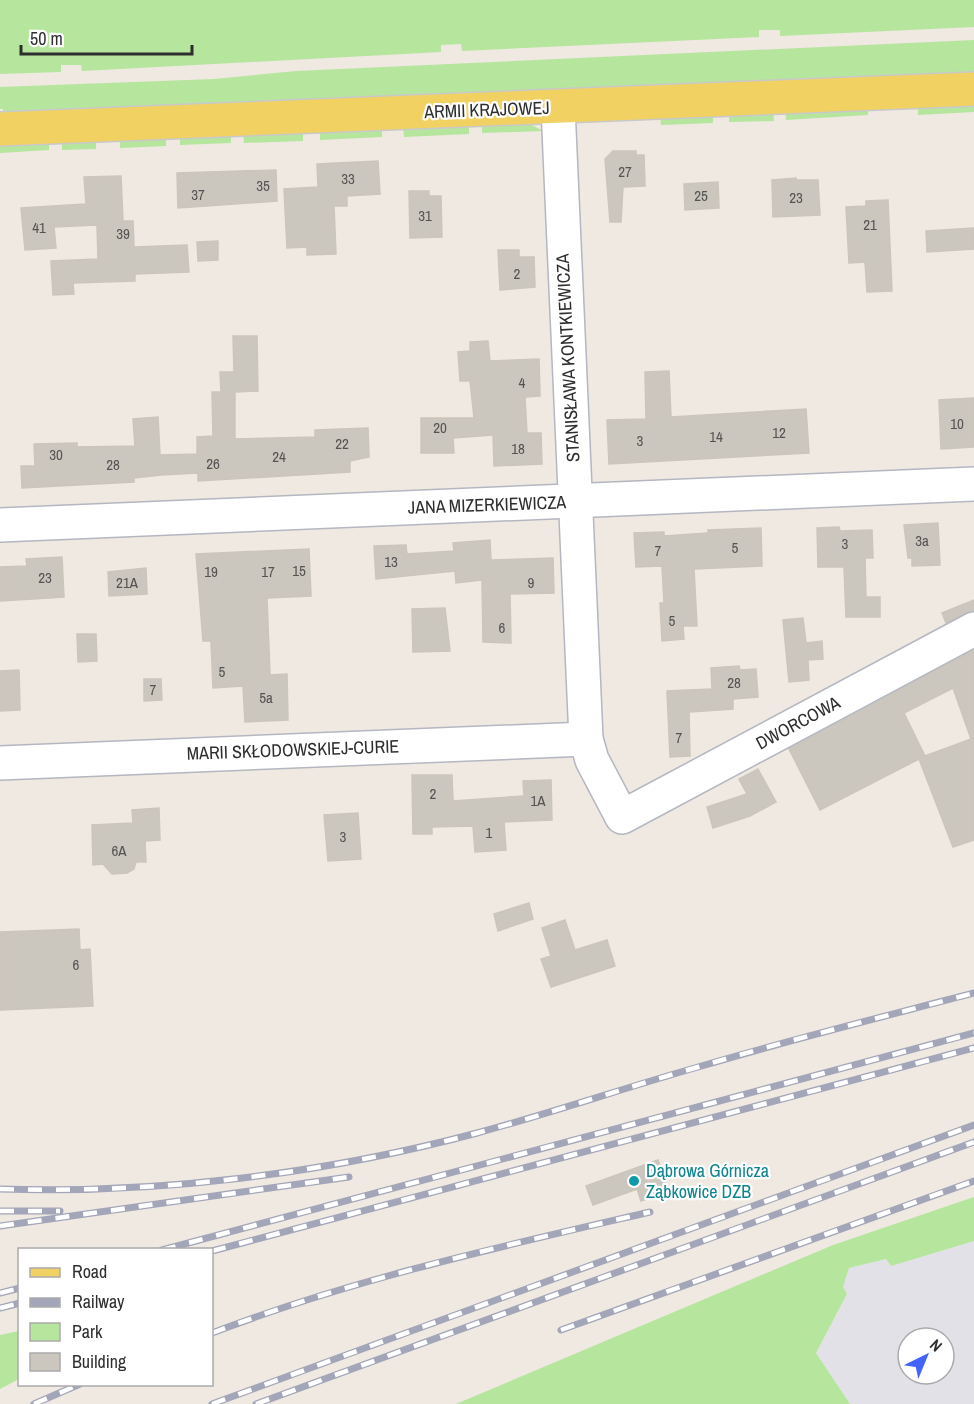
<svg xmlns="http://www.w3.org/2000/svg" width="974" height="1404" font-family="'Archivo Narrow',sans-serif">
<rect width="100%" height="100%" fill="#efe9e1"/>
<!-- industrial -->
<path fill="#e3e1e8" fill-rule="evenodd" d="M974,1241V1404H850L816,1353L847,1295L843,1287L849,1268L886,1259L891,1266ZM908,1338H944V1374H908Z"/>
<!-- green -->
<g fill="#b6e59e">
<polygon points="0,0 974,0 974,27 780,36 780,30 759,30 759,37 462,51 461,44 441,45 441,52 82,71 81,65 61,65 61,72 0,74"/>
<polygon points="974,40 974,77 3,116 3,109 0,109 0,87 214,79 296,71"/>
<polygon points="974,102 974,112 918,115 918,104"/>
<polygon points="868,106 868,115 786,120 785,109"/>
<polygon points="773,110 774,121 729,122 729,112"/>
<polygon points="713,112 713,123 661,125 660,114"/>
<polygon points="482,122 526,122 543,131 482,133"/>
<polygon points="469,123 469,134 404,137 403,125"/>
<polygon points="382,126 382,137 320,140 320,129"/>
<polygon points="303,129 303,141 244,143 243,131"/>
<polygon points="231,132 231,143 180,145 180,137"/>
<polygon points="166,135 166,146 120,148 120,137"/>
<polygon points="96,138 96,149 62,150 62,139"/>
<polygon points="49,139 49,150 0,153 0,141"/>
<polygon points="974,1197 974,1241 891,1266 886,1259 849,1268 843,1287 847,1294 816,1353 850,1404 456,1404 833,1245"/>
<polygon points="19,1331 19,1379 0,1389 0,1335"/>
</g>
<!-- building -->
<g fill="#cbc7bf" stroke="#cbc5ba" stroke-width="1.5" fill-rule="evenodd">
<polygon points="613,151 636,151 636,155 644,155 645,186 623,187 621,222 610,222 605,159"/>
<polygon points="378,161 380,194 347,196 347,206 334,206 336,254 307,255 307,247 287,248 284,189 318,187 317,164"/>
<polygon points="276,170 277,201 178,208 177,173"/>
<polygon points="121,176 123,221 133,221 134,247 187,245 189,272 135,274 135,281 73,283 74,294 53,295 51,261 98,259 97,225 54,227 56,248 25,250 21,208 86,204 84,177"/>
<polygon points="796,178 796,180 818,180 820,215 773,217 772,180"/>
<polygon points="718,182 719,208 685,210 684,184"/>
<polygon points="409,191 429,191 429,196 441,196 442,237 410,238"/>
<polygon points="888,200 892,291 867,292 865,262 849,263 846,207 866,206 866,201"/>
<polygon points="974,228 974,249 927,252 926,231"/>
<polygon points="218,241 218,260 198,261 197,242"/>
<polygon points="498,250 519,250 519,257 534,257 535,287 500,290"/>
<polygon points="233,336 257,336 258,391 235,392 235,439 315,437 315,430 368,428 369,457 350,461 350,472 198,481 198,473 161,475 134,478 134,482 22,488 21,466 35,466 34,444 77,443 77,447 135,446 133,419 158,417 160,455 197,454 197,437 213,436 212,392 221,392 220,372 234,372"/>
<polygon points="488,341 490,361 539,359 540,396 525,397 527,433 541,433 542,464 494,466 493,435 453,438 454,453 421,453 421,418 474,418 470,381 460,381 458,352 470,351 470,342"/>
<polygon points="669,371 671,417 806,409 809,453 609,464 607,420 646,419 645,372"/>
<polygon points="974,398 974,447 941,449 939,400"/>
<polygon points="938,523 940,565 912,566 912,558 908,558 904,525"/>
<polygon points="839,527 840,531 872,530 873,558 865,558 866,597 880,597 880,617 846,617 844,567 818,567 817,528"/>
<polygon points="761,528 762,566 694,569 697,626 683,626 684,639 662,641 660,603 664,603 662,566 636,567 634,533 664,532 664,536 708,533 708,530"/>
<polygon points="490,540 491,560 553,558 554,593 510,594 511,643 483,642 482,580 456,583 455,571 376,579 374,546 406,545 407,554 454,551 453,543"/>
<polygon points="309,549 311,596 267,598 270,675 287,674 288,720 245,722 243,686 213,688 211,641 203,641 196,554"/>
<polygon points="62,557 64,597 0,601 0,567 27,566 26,559"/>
<polygon points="146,568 147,594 109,596 108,572"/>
<polygon points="974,600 974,610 946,623 942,613"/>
<polygon points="445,608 450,651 413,652 412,609"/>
<polygon points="803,618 806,643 822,641 823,659 808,660 809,680 789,682 783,620"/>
<polygon points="77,634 96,634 97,661 78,662"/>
<path d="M974,650V840L953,847L919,759L820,810L789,749ZM953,688L971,739L925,756L904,713Z"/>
<polygon points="739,666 740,670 756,669 758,697 733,699 733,709 689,712 690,756 670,757 667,691 712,689 711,668"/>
<polygon points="19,670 20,710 0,711 0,671"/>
<polygon points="144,679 161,679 162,700 144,701"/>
<polygon points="758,769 776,802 750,816 713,828 707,807 747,794 739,779"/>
<polygon points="412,775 452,775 453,801 524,796 523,781 551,780 552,820 504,822 506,850 475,852 473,826 432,827 432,834 413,834"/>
<polygon points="159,808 160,840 145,841 146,862 136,862 134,869 127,873 112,874 103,864 93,865 92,825 133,823 132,810"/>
<polygon points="358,813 361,859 328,861 324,815"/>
<polygon points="529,903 533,919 498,931 494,914"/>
<polygon points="565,920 575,950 607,940 615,966 551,987 541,959 551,956 542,928"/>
<polygon points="79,929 80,950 90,949 93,1006 0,1010 0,932"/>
<polygon points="658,1160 669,1191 641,1201 637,1189 593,1205 586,1186"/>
</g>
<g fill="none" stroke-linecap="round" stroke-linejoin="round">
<!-- minor casing -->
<g stroke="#b4b7c1" stroke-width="36">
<g id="minor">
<polyline points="558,107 586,739 592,760 622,817 974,629"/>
<polyline points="0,525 974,484"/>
<polyline points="0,763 586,739"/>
</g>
</g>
<!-- major casing -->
<g stroke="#c9c9c9" stroke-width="36">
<polyline id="major" points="0,129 974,89"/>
</g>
<!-- minor -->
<use href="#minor" stroke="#fff" stroke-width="33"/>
<!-- major -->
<use href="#major" stroke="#f2d163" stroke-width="33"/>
<!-- rail casing -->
<g stroke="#a3a6b8" stroke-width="7">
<g id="rail">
<path d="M0,1189C159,1194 323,1174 477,1133C551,1113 624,1088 698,1067C789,1040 882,1017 974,993"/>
<polyline points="0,1211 60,1211"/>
<polyline points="0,1226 349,1177"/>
<polyline points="162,1250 974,1033"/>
<polyline points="212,1251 974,1048"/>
<polyline points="0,1293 20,1288"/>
<polyline points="0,1308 20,1303"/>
<polyline points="561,1330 974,1181"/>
<path d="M212,1333C353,1279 503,1246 650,1212"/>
<polyline points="34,1404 80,1384"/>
<polyline points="212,1404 974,1125"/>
<polyline points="256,1404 974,1142"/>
</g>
</g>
<!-- rail -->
<use href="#rail" stroke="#fff" stroke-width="4.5" stroke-dasharray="14" stroke-linecap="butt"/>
</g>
<!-- markers -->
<circle fill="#0f9aa8" stroke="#fff" stroke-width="2" cx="634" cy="1181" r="6"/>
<g text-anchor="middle" stroke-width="4.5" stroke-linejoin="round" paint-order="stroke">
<!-- number labels -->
<g font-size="15" fill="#555452">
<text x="625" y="177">27</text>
<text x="348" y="184">33</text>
<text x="263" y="191">35</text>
<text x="198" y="200">37</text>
<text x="701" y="201">25</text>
<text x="796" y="203">23</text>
<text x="425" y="221">31</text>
<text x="870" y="230">21</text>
<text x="39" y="233">41</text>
<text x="123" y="239">39</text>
<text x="517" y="279">2</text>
<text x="522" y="388">4</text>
<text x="957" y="429">10</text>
<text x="440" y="433">20</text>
<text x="779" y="438">12</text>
<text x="716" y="442">14</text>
<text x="640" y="446">3</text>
<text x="342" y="449">22</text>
<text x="518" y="454">18</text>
<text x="56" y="460">30</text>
<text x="279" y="462">24</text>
<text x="213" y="469">26</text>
<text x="113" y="470">28</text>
<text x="922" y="546">3a</text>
<text x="845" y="549">3</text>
<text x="735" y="553">5</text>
<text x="658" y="556">7</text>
<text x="391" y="567">13</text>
<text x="299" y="576">15</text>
<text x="211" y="577">19</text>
<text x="268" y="577">17</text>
<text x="45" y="583">23</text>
<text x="127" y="588">21A</text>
<text x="531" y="588">9</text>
<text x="672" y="626">5</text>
<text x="502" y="633">6</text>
<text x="222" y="677">5</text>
<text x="734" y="688">28</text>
<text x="153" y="695">7</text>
<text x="266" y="703">5a</text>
<text x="679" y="743">7</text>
<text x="433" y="799">2</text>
<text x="538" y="806">1A</text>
<text x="489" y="838">1</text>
<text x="343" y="842">3</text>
<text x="119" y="856">6A</text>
<text x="76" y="970">6</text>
</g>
<!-- street labels -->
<g font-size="18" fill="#2e2e2e" stroke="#fff">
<text transform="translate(487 110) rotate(-2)" y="6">ARMII KRAJOWEJ</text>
<text transform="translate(568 358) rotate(-93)" y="6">STANISŁAWA KONTKIEWICZA</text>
<text transform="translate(487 505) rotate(-2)" y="6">JANA MIZERKIEWICZA</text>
<text transform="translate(798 723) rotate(-28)" y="6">DWORCOWA</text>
<text transform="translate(293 750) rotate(-2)" y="6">MARII SKŁODOWSKIEJ-CURIE</text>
</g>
<!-- culture labels -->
<g font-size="18" fill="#0d838f" stroke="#fff" text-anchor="start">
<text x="646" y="1177">Dąbrowa Górnicza<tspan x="646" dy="21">Ząbkowice DZB</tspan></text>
</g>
</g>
<!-- legend -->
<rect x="18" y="1248" width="195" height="138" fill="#ffffff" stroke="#ababab" stroke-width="1.5"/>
<rect x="30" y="1268" width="30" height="9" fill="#f2d163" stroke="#ababab" stroke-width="1.5"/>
<text x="72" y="1278" font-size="18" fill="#2e2e2e">Road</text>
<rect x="30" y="1298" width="30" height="9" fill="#a3a6b8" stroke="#ababab" stroke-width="1.5"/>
<text x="72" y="1308" font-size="18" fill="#2e2e2e">Railway</text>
<rect x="30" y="1323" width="30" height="18" fill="#b6e59e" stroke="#ababab" stroke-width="1.5"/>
<text x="72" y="1338" font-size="18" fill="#2e2e2e">Park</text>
<rect x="30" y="1353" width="30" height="18" fill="#cbc7bf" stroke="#ababab" stroke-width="1.5"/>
<text x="72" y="1368" font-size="18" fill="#2e2e2e">Building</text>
<!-- north arrow -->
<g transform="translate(926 1356) rotate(43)"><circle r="28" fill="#ffffff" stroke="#ababab" stroke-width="1.5"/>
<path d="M0-4.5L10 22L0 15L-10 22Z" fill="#4264fb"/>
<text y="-9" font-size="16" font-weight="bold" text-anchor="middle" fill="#2e2e2e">N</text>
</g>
<!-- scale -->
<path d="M21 45v9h171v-9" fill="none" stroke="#2e2e2e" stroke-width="3"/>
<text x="30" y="45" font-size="18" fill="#2e2e2e" stroke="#ffffff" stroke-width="4.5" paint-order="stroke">50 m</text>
</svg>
